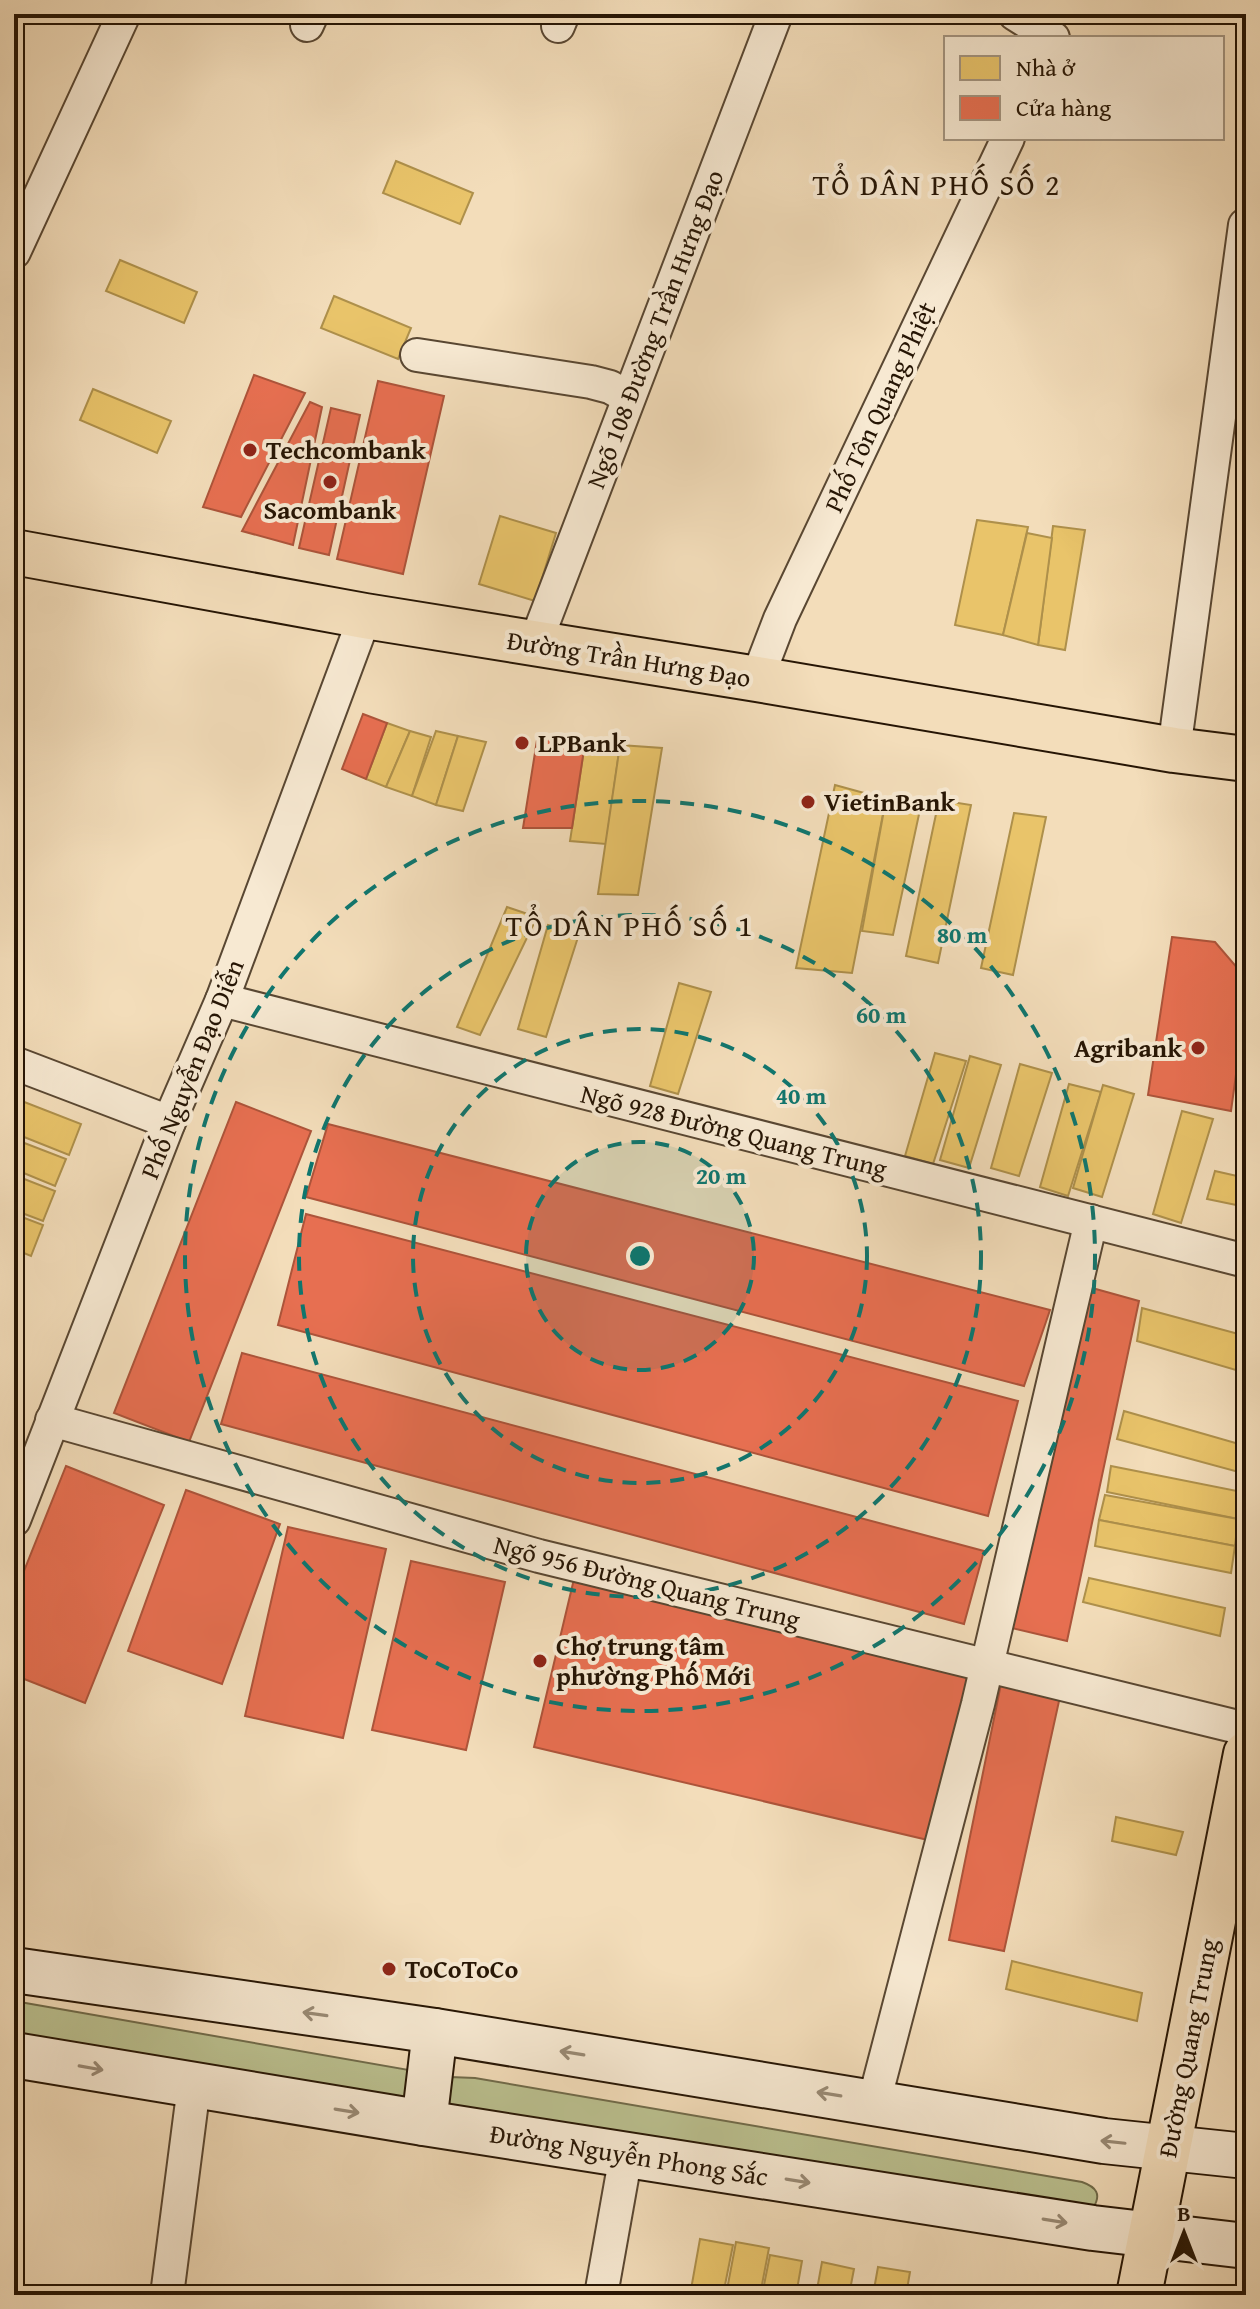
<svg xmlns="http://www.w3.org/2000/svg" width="1260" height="2309" font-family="'Gentium Book Plus',serif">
<rect width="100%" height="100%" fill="#f3ddba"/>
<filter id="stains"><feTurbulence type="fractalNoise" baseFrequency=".0025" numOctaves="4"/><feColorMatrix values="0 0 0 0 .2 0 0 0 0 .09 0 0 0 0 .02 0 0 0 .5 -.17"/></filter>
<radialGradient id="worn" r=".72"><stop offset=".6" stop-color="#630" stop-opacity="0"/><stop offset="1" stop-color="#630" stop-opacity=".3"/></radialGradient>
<!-- green -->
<g fill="#bbc190" stroke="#706b4a" stroke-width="2">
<polygon points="14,2001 409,2070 413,2095 402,2099 14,2033"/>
<path d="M450,2077L475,2078L1082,2182C1096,2187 1102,2194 1093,2208L456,2107L443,2103Z"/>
</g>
<!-- homes -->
<g fill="#e9c46a" stroke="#ae904b" stroke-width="2">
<polygon points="396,161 473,193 460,224 383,193"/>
<polygon points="120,260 197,292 184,323 106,291"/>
<polygon points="334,296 411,328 398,359 321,328"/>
<polygon points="93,389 171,421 157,453 80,420"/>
<polygon points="500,516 556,533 535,601 479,584"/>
<polygon points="977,520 1028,527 1003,635 955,625"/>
<polygon points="1053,526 1085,530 1065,650 1038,645"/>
<polygon points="1027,533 1052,538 1038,645 1003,635"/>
<polygon points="387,723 410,731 386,787 366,779"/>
<polygon points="410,731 431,737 412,796 386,787"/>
<polygon points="436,731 458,736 436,805 412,796"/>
<polygon points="458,736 486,742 463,811 436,805"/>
<polygon points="585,743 620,745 606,844 570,841"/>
<polygon points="620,745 662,748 638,895 598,894"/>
<polygon points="835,785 886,799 852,973 796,968"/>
<polygon points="886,799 921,805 893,935 862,931"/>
<polygon points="939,800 971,805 938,963 906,956"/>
<polygon points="1014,813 1046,817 1013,975 981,968"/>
<polygon points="507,907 537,917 480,1035 457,1027"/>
<polygon points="548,925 579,934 546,1037 518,1029"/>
<polygon points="679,983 711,992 678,1094 650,1086"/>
<polygon points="935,1053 966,1061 933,1164 905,1156"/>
<polygon points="970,1056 1001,1065 969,1168 940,1160"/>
<polygon points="1020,1064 1052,1073 1019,1176 991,1168"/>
<polygon points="1069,1084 1101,1092 1068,1196 1040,1187"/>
<polygon points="1103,1085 1134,1094 1102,1197 1073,1188"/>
<polygon points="14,1098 81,1124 69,1155 14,1133"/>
<polygon points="1182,1111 1213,1119 1181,1223 1153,1214"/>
<polygon points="14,1139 66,1159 55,1186 14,1169"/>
<polygon points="1215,1171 1246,1178 1246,1207 1207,1199"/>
<polygon points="14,1175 55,1191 43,1221 14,1210"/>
<polygon points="14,1214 43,1225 31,1256 14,1249"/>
<polygon points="1142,1308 1246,1336 1246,1373 1137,1341"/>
<polygon points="1124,1411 1246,1446 1246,1474 1117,1439"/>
<polygon points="1111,1466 1242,1492 1238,1519 1107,1492"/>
<polygon points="1105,1495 1238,1519 1235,1546 1099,1520"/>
<polygon points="1099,1520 1235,1546 1231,1573 1095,1546"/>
<polygon points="1089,1578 1225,1608 1220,1636 1083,1602"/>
<polygon points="1116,1817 1183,1832 1176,1855 1112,1841"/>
<polygon points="1012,1961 1142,1993 1137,2021 1006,1989"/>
<polygon points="700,2239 733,2245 723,2295 690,2295"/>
<polygon points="736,2242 769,2248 760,2295 726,2295"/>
<polygon points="770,2255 802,2261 796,2295 762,2295"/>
<polygon points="822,2262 854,2269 849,2295 816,2295"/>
<polygon points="878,2267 910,2272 906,2295 873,2295"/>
</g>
<!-- shops -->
<g fill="#e76f51" stroke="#ad543a" stroke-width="2">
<polygon points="254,375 305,393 241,517 203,507"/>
<polygon points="378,381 444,396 403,574 337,559"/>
<polygon points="310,402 322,407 293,545 242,531"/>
<polygon points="331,408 360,415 329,555 299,548"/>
<polygon points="363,714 387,723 366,779 342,769"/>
<polygon points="538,734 585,743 572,828 523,828"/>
<polygon points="1172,937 1215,942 1246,978 1246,1002 1231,1111 1148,1095"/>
<polygon points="236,1102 311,1131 189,1442 114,1413"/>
<polygon points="328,1124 1050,1310 1024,1386 306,1197"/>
<polygon points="306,1214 1018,1401 988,1516 278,1325"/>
<polygon points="1085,1286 1139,1301 1067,1641 1012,1628"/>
<polygon points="242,1353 984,1551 964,1624 221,1424"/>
<polygon points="66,1466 164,1505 85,1703 14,1675 14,1596"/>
<polygon points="186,1490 280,1524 222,1684 128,1651"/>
<polygon points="288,1527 386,1549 343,1738 245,1716"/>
<polygon points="411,1561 505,1582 466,1750 372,1730"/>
<polygon points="574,1579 972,1673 932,1841 534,1747"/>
<polygon points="1002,1679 1061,1692 1004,1951 949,1940"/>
</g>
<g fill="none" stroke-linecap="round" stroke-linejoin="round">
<!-- street casing -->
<g stroke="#594732" stroke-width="36">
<g id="street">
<polyline points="1015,14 1053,38"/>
<polyline points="307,25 312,14"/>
<polyline points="558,26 563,14"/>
<polyline points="14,252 124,14"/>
<polyline points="417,355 591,382 610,387 628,397"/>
<polyline points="535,644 776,14"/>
<polyline points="757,679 780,619 1008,138"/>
<polyline points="1174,750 1245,225"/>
<polyline points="222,1000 1246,1261"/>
<polyline points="14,1063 169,1122"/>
<polyline points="52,1420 539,1556 1246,1729"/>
<polyline points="14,1520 169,1122 222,1000 365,616"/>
<polyline points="874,2102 978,1704 1091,1221"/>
<polyline points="167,2295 194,2086"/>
<polyline points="601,2295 626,2155"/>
</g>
</g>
<!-- secondary casing -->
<g stroke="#261504" stroke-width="48">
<g id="secondary">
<polyline points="14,1970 435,2031 1104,2141 1246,2156"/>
<polyline points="14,2055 424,2123 1093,2228 1246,2246"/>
<polyline points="424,2123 435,2031"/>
</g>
</g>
<!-- primary casing -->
<g stroke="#261504" stroke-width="48">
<polyline id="primary" points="1139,2295 1246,1754"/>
</g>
<!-- highway casing -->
<g stroke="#261504" stroke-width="48">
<polyline id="highway" points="14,552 365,616 757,679 1174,750 1246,759"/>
</g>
<!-- street -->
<use href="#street" stroke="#f7e9d2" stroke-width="32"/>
<!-- secondary -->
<use href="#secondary" stroke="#f7e9d2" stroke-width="44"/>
<!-- primary -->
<use href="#primary" stroke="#f3ddba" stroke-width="44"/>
<!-- highway -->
<use href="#highway" stroke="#f3ddba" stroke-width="44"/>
</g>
<!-- one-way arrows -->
<defs><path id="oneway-shaft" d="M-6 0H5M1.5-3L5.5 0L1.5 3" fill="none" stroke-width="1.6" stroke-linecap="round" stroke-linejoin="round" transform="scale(2)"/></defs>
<g stroke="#998a75">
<use href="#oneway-shaft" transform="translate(315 2014) rotate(-172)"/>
<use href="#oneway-shaft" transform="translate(572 2053) rotate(-171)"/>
<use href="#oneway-shaft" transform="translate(91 2068) rotate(10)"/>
<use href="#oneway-shaft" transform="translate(829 2094) rotate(-171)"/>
<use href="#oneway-shaft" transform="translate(347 2111) rotate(9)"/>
<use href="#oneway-shaft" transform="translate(1113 2142) rotate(-174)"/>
<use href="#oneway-shaft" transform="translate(798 2181) rotate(9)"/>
<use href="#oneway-shaft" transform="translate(1055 2221) rotate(9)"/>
</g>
<!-- distance rings -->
<circle cx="640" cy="1256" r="114" fill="#0f766e" fill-opacity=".12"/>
<g fill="none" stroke="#0f766e" stroke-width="4" stroke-dasharray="14 10">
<circle cx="640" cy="1256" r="114"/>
<circle cx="640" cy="1256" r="227"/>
<circle cx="640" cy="1256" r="341"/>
<circle cx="640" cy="1256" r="455"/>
</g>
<!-- markers -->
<g fill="#8f2418" stroke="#f7e9d2" stroke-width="3">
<circle cx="250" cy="450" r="8"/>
<circle cx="330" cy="482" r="8"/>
<circle cx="522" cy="743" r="8"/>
<circle cx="808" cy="802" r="8"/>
<circle cx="1198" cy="1048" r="8"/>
<circle cx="540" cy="1661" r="8"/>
<circle cx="389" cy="1969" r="8"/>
</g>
<g text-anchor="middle" stroke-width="8" stroke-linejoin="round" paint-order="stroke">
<!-- street labels -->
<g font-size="26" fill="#261504" stroke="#f7e9d2">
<text transform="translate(655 329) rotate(-69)" y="9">Ngõ 108 Đường Trần Hưng Đạo</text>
<text transform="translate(880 407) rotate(-65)" y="9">Phố Tôn Quang Phiệt</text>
<text transform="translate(629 659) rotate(9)" y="9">Đường Trần Hưng Đạo</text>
<text transform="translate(192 1069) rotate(-68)" y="9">Phố Nguyễn Đạo Diễn</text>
<text transform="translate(734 1131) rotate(14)" y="9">Ngõ 928 Đường Quang Trung</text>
<text transform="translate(647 1582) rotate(14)" y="9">Ngõ 956 Đường Quang Trung</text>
<text transform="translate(1188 2048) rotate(-79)" y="9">Đường Quang Trung</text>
<text transform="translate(629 2155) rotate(9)" y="9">Đường Nguyễn Phong Sắc</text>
</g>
<!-- poi labels -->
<g font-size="26" font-weight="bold" fill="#261504" stroke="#f7e9d2" text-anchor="start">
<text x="266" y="459">Techcombank</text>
<text x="330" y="519" text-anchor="middle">Sacombank</text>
<text x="538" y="752">LPBank</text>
<text x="824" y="811">VietinBank</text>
<text x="1182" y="1057" text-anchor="end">Agribank</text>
<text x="556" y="1655">Chợ trung tâm<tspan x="556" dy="30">phường Phố Mới</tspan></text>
<text x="405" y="1978">ToCoToCo</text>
</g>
<!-- quarter labels -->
<g font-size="30" letter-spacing="2" fill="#261504" stroke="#f7e9d2">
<text x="937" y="195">TỔ DÂN PHỐ SỐ 2</text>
<text x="630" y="936">TỔ DÂN PHỐ SỐ 1</text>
</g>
</g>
<circle cx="640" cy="1256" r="12" fill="#0f766e" stroke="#f7e9d2" stroke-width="4"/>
<g font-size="24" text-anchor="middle" font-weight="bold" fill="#0f766e" stroke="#f7e9d2" stroke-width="8" stroke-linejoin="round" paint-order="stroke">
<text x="962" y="943">80 m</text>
<text x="881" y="1023">60 m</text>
<text x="801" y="1104">40 m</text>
<text x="721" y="1184">20 m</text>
</g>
<!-- margin -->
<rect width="1260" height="2309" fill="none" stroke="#f3ddba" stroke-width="48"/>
<rect x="16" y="16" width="1228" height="2277" fill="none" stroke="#261504" stroke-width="4"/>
<rect x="24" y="24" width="1212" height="2261" fill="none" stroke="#261504" stroke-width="2"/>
<!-- legend -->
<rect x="944" y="36" width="280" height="104" fill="#f7e9d2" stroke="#a39480" stroke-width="2"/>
<rect x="960" y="56" width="40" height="24" fill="#e9c46a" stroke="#a39480" stroke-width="2"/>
<text x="1016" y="76" font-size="24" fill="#261504">Nhà ở</text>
<rect x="960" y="96" width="40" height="24" fill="#e76f51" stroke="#a39480" stroke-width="2"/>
<text x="1016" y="116" font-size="24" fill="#261504">Cửa hàng</text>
<!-- north arrow -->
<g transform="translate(1184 2233)" stroke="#f7e9d2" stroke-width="6" paint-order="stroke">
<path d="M0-6L14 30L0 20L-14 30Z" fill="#261504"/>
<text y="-12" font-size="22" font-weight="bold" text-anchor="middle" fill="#261504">B</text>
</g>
<rect width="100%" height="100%" filter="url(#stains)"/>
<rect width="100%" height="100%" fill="url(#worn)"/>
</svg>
